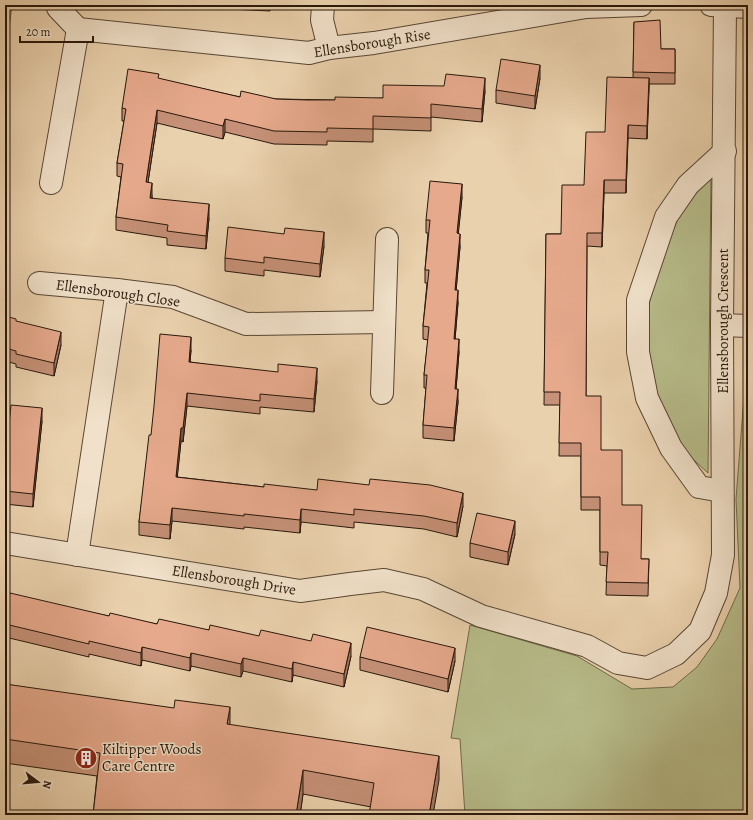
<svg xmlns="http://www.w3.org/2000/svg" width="753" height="820" font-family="Alegreya,serif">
<rect width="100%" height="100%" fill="#ead1ad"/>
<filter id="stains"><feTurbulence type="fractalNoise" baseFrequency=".005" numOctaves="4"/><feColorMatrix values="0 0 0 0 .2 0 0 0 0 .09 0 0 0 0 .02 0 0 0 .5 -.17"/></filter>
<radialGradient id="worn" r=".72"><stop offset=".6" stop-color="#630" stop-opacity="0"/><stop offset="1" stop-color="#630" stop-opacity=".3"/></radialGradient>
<!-- green -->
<g fill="#b7bc8a" stroke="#706a4a">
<polygon points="5,5 12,5 5,60"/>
<polygon points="748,122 748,290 746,287"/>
<polygon points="711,172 708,473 681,448 651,381 646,323 654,277 678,219"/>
<polygon points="748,363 748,815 465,815 460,739 451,738 470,625 577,656 632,689 673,687 697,667 717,639 740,588 736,499 746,371"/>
</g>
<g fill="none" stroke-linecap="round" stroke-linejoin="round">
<!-- minor casing -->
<g stroke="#584634" stroke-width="24">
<g id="minor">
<polyline points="323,5 322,20 329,48"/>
<polyline points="711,5 748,7"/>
<polyline points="78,29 309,53 329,48 374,43 586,7 641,5"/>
<polyline points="51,183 78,29 58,8 58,5"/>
<polyline points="39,283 117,290 173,297 246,324 384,322"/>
<polyline points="722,325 748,326"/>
<polyline points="382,393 387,239"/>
<polyline points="722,491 699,487 671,448 647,398 638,352 638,300 666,217 688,185 725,151"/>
<polyline points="5,543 300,591 350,584 384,580 423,589 481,616 587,646 618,663 647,668 676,654 700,631 716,593 723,555 722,325 725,6"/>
<polyline points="77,555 117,290"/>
</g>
</g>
<!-- minor -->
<use href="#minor" stroke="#f1e1ca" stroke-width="22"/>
</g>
<!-- wall -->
<g fill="#c69178" stroke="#28180b">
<polygon points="229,5 271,5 270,11 229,9"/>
<polygon points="634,22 661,49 675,49 675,84 649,84 647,139 628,138 626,193 604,193 602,247 587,246 586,396 601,450 622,505 641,559 649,559 648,596 606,595 607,566 600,565 600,510 581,510 581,456 559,456 560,405 544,405 546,234 561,234 584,185 605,132 633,78"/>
<polygon points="540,78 535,109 496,103 496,90"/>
<polygon points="159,79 240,97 276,99 335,100 383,98 485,91 482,122 431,117 431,131 373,129 373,142 327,141 327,145 274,144 225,132 223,139 157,123 148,182 152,196 152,198 209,218 206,249 167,245 167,238 116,230 116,217 121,177 117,176 117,163 124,121 122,121 122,108"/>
<polygon points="462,197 458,234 460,247 456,290 458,303 455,339 459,352 456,389 458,402 454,441 423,438 423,425 426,388 424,388 424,375 428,340 423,339 423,326 427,283 425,283 425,270 428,233 426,233 426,220"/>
<polygon points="324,246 320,277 264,270 264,276 225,271 225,258"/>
<polygon points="5,316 61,345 54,376 16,367 16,364 5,361"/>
<polygon points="191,350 190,362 317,381 314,412 260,407 260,414 187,406 183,442 181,441 177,477 264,487 463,506 457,537 424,529 354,522 354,528 301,522 300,533 244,527 244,529 172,521 170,539 139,535 139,522 151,435"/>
<polygon points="42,421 33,507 5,504 5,463"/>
<polygon points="515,534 508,565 470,557 470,543"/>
<polygon points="5,596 109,616 157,624 209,630 351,656 344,687 293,675 292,682 243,671 241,677 191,666 190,671 142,660 141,666 89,654 89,657 5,637"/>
<polygon points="360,657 455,661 448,692 360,670"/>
<polygon points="5,684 230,725 439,780 371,807 303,794 300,815 93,815 97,776 5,763"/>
</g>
<!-- shaded-wall -->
<g fill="#a17662" stroke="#28180b">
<polygon points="540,65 540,78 535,109 535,96"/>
<polygon points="485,78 485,91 482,122 482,109"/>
<polygon points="649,78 649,91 647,139 647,126"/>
<polygon points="157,110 157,123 146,195 146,182"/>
<polygon points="225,119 225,132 223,139 223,126"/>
<polygon points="628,125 628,138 626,193 626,180"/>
<polygon points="604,180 604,193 602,247 602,233"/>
<polygon points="152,183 152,196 150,211 150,198"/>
<polygon points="462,184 462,197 457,247 457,233"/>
<polygon points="209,204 209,218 206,249 206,236"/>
<polygon points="324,232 324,246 320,277 320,264"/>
<polygon points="460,234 460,247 455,303 455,290"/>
<polygon points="458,290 458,303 454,352 454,339"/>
<polygon points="61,332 61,345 54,376 54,363"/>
<polygon points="191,337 191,350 189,375 189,362"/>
<polygon points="459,339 459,352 455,402 455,389"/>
<polygon points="317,368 317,381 314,412 314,399"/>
<polygon points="458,389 458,402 454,441 454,428"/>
<polygon points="187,393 187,406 183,442 183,428"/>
<polygon points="42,408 42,421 33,507 33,494"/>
<polygon points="181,428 181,441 176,490 176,477"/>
<polygon points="463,493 463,506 457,537 457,523"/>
<polygon points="172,508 172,521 170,539 170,525"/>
<polygon points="301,509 301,522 300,533 300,520"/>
<polygon points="515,521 515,534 508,565 508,552"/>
<polygon points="351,643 351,656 344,687 344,674"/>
<polygon points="142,647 142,660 141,666 141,653"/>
<polygon points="455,648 455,661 448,692 448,679"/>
<polygon points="191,653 191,666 190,671 190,658"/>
<polygon points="243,658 243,671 241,677 241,664"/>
<polygon points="293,662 293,675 292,682 292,669"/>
<polygon points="230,707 230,731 227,724"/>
<polygon points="439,756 439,780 433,815 429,815"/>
<polygon points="303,770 303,794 300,815 296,815"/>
</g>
<!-- building -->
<g fill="#e6a98c" stroke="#28180b">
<polygon points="660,20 661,49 675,49 675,73 633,72 634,22"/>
<polygon points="501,59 540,65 535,96 496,90"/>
<polygon points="128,69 159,74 158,78 240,97 241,91 276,99 308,100 335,100 335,97 383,98 383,85 444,86 446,74 485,78 482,109 431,104 431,118 373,116 373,129 327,128 327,132 274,131 225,119 223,126 157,110 146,182 152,183 150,198 209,204 206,236 167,231 168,225 116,217 123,164 117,163 126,109 122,108"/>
<polygon points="607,77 649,78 647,126 628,125 626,180 604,180 602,233 587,233 586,396 601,396 601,450 622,450 622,505 642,505 641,559 649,559 648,583 606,582 608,552 600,552 600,497 581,497 581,443 559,443 560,392 544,392 546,234 561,234 562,185 584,185 586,132 605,132"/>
<polygon points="430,181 462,184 457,233 460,234 455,290 458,290 454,339 459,339 455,389 458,389 454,428 423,425 427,375 424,375 429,327 423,326 429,270 425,270 430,220 426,220"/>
<polygon points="228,227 284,234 285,228 324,232 320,264 264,257 264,263 225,258"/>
<polygon points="5,316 16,319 16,321 61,332 54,363 16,354 16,351 5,348"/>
<polygon points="160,334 191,337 189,362 278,372 278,364 317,368 314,399 260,394 260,401 187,393 183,428 181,428 176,477 264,487 264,484 317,490 318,479 369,485 370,479 430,485 463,493 457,523 424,516 354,509 354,515 301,509 300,520 244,514 244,516 172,508 170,525 139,522 149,435 151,435 154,406"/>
<polygon points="11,405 42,408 33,494 5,491 5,463"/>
<polygon points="477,513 515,521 508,552 470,543"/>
<polygon points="10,593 109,616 110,613 157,624 159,619 209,630 210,625 259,636 261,630 311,641 313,634 351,643 344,674 293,662 292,669 243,658 241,664 191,653 190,658 142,647 141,653 89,641 89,644 5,624 5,596 9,597"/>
<polygon points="367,627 455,648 448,679 360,657"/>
<polygon points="5,684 174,708 175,700 230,707 227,724 439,756 429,815 369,815 374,783 303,770 296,815 288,813 287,815 93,815 100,753 5,739"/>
</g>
<!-- icons -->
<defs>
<g id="building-disc" transform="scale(1.15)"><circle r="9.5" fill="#8f2418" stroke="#f1e1ca"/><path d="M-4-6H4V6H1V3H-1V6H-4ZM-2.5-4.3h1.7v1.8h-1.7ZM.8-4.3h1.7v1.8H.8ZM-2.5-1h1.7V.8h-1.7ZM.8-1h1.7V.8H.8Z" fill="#fff"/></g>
</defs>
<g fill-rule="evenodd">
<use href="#building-disc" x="86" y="758"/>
</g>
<g text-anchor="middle" stroke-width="3" stroke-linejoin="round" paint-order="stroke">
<!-- street labels -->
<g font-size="15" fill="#28180b" stroke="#f1e1ca">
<text transform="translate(372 43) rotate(-9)" y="5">Ellensborough Rise</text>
<text transform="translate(118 293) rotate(8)" y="5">Ellensborough Close</text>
<text transform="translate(723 321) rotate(-90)" y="5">Ellensborough Crescent</text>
<text transform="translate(234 580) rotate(9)" y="5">Ellensborough Drive</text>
</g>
<!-- poi labels -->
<g font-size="15" fill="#28180b" stroke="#f1e1ca" text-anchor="start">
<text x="102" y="754">Kiltipper Woods<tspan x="102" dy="17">Care Centre</tspan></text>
</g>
</g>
<!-- margin -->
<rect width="753" height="820" fill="none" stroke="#ead1ad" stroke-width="20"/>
<rect x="6" y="6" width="741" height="808" fill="none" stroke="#28180b" stroke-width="2"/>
<rect x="10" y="10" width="733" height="800" fill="none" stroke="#28180b"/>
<!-- north arrow -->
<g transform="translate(38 782) rotate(106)" stroke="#f1e1ca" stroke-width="3" paint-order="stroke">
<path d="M0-3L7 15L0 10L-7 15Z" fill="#28180b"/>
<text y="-6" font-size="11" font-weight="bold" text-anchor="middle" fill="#28180b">N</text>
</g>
<!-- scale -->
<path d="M20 36v6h73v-6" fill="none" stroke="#28180b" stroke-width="2"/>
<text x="26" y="36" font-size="12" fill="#28180b" stroke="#f1e1ca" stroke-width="3" paint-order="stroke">20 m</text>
<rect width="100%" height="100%" filter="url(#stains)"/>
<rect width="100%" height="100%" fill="url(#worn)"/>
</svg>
